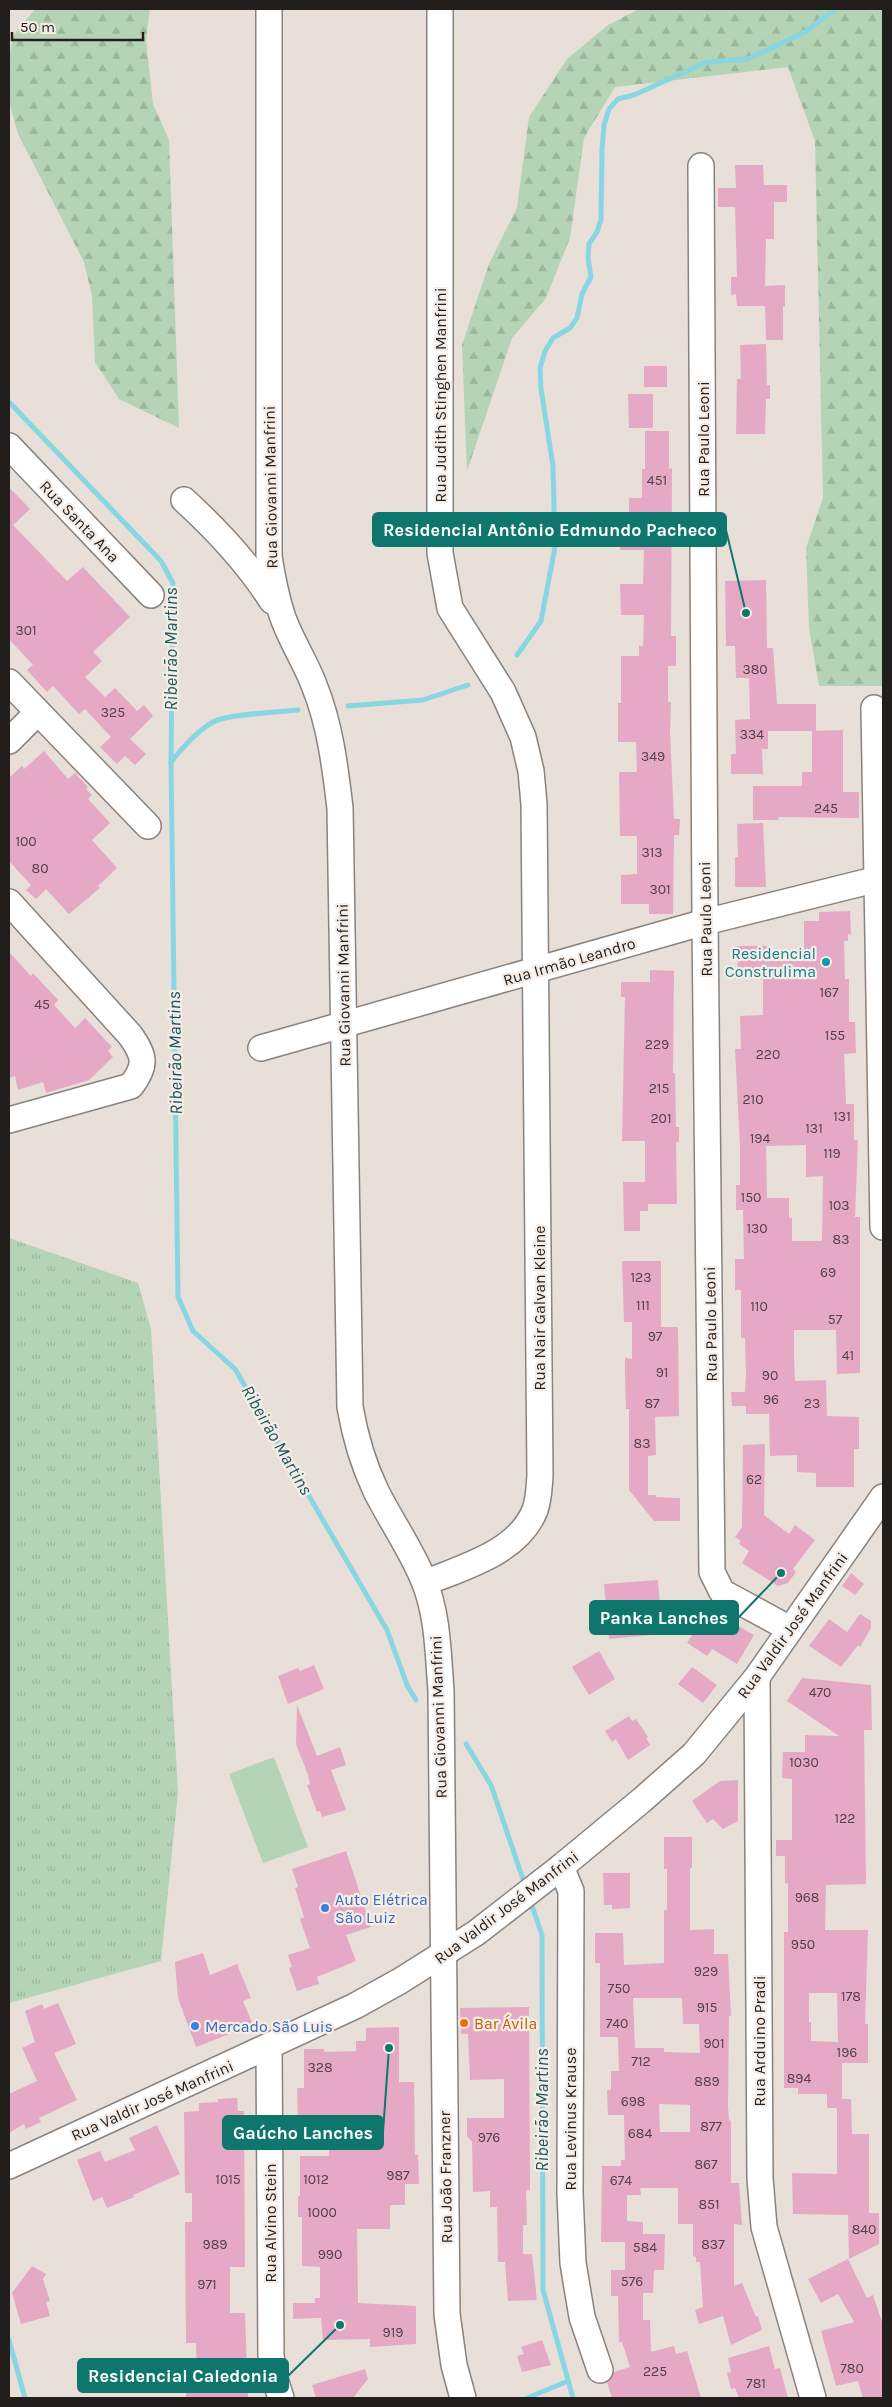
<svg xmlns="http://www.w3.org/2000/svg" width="892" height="2407" font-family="Karla,sans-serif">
<defs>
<pattern id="grass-tufts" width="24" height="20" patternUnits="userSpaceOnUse" patternTransform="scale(1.25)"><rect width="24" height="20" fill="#b4d4b5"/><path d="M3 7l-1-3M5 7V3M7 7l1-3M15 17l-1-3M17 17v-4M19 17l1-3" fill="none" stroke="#9ab69b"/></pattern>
<pattern id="forest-firs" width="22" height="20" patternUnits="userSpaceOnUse" patternTransform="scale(1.25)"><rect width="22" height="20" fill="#b4d4b5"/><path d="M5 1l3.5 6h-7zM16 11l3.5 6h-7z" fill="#9ab69b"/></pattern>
</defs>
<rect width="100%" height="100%" fill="#e8dfd8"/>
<!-- grass -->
<polygon fill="url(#grass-tufts)" points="9,1238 138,1283 151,1329 178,1792 161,1961 9,2003"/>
<!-- forest -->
<g fill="url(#forest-firs)">
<polygon points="35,9 150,9 146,40 153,104 169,140 179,428 119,399 95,362 92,296 84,262 18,134 9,102 9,58 13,36"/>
<polygon points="639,9 883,9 883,686 819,686 809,628 806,548 823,498 815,141 788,67 615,87 584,138 570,238 546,298 512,338 467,471 462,345 489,264 517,208 529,117 567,59 608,25"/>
</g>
<!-- park -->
<polygon fill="#b4d4b5" points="274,1757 308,1847 263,1863 229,1774"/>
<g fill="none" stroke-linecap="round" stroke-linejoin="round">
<!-- stream -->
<g stroke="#88d6e2" stroke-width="5">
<polyline points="9,402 161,561 173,583 171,763 178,1297 193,1331 235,1369 387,1630 407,1685 416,1700"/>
<polyline points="517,655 541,621 555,547 553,466 541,389 540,368 545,351 553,338 570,328 577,318 582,294 591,277 588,258 589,244 597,232 601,220 602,150 604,125 609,109 618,99 634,95 707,62 748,59 805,32 835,9"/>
<polyline points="348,706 423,700 468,685"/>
<path d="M171,762C184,746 196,732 213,722C227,714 280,712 298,710"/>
<polyline points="466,1744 491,1785 525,1885"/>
<polyline points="530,1900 542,1935 543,2290 573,2398"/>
<polyline points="9,2340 25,2398"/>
<polyline points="527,2398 568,2381"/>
</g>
</g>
<!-- building -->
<g fill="#e5a9c5" fill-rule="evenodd">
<polygon points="735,165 763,165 764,185 787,185 787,202 774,202 774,239 766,239 765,286 785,285 785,306 783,306 783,340 766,340 765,306 737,306 736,294 731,295 731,277 737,277 735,207 718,207 718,188 736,188"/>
<polygon points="766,344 767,385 770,385 770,399 766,399 765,434 736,434 737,379 741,379 740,345"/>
<rect x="644" y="366" width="23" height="21"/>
<polygon points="628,394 653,394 653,428 629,428"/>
<polygon points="645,431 669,431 669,469 672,468 671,636 676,636 676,666 668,666 668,702 671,702 670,732 674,819 680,819 679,835 674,835 673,914 649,914 649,904 621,904 621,875 637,874 637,836 620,836 619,772 637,772 636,742 618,742 618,703 621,703 621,656 639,656 639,646 643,646 644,615 621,615 620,584 643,584 644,550 620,550 620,533 629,533 629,498 642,498 642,469 645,469"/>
<polygon points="9,487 30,509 13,525 67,581 83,567 130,617 93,652 102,661 85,677 105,697 115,688 137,711 144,705 153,716 130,739 146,754 135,765 125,756 117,764 100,747 111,737 85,709 79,714 53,686 47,692 27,670 33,665 9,639"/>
<polygon points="766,580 767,648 773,648 777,704 816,704 816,731 768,731 768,749 762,749 763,774 731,774 731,754 736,754 735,720 750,719 749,678 736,678 735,646 726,646 725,581"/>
<polygon points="843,730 843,792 859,792 859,818 778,817 779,820 753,820 753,786 802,786 802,772 812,772 812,731"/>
<polygon points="44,751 68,779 75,773 88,787 86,789 92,795 88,799 110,823 92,840 117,868 98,886 100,888 69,914 46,889 36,899 26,890 31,885 9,861 9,778 22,766 24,769"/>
<polygon points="763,823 766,887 735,887 735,857 738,857 737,824"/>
<path d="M850,911L851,934H848V941H844L845,979H849V1022H855L856,1053L844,1054L846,1104H854V1140H858L855,1217H860V1373L837,1374L836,1330H794V1358L795,1381L826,1380L827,1416L859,1417V1449H854V1487H816V1473L797,1472V1455L770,1456L769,1414H746V1406H732L731,1392H745L746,1376L745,1338H741V1290H735V1259H744L743,1210H736V1185H740V1147L735,1049H741L740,1016L763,1015V975L738,976L737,946H768V961H804V921H819V912ZM806,1145V1177L823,1176L822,1241H792V1218H789V1198H767L766,1146Z"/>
<polygon points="9,952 31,976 33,973 58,1000 54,1005 75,1028 85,1018 112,1047 108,1051 113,1057 89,1080 46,1093 43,1082 18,1090 15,1076 9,1078"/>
<polygon points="650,970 674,971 673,1073 675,1073 676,1127 679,1127 679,1142 676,1142 677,1204 648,1204 648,1211 640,1211 640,1231 624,1231 623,1182 645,1182 645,1141 622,1141 625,997 621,997 621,982 650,982"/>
<polygon points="622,1261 661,1261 661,1327 678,1327 679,1416 655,1417 656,1455 648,1456 648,1495 656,1495 656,1497 680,1498 680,1521 654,1521 629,1490 629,1409 626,1409 625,1374 625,1358 632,1359 632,1322 624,1322"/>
<polygon points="765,1444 764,1515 789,1534 795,1525 815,1540 793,1569 796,1572 788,1583 778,1586 742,1563 749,1551 739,1544 741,1541 735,1537 742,1527 743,1445"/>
<polygon points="851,1573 864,1584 855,1595 842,1586"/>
<polygon points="658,1580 662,1634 609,1639 604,1584"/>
<polygon points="714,1612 754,1635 737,1664 712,1649 707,1656 687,1643 699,1624 705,1625"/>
<polygon points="860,1614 871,1621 871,1628 860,1647 858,1645 841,1667 809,1646 829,1619 847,1632"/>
<polygon points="599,1651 615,1679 589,1695 572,1667"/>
<polygon points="314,1665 324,1689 288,1704 278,1676 298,1668 300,1671"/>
<polygon points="692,1667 717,1685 703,1703 678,1684"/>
<path d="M802,1678L871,1685L872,1730H864L866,1884L826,1885L825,1930H868L865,2024H868V2063H842V2099H851L852,2134H869V2213H879V2244L849,2259L848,2215L793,2214L792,2173L837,2174V2108H827V2094H798V2088H784V1932H788V1884L785,1883V1856H776V1840H792V1779L782,1778L783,1752H805V1735L839,1736L787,1701ZM809,1993H837L838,2042L811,2041V2022H809Z"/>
<polygon points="297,1705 317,1756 340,1747 346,1765 331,1770 346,1810 322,1817 320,1811 317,1812 307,1785 310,1784 308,1775 296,1744"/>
<polygon points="629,1716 632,1721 636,1719 648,1737 646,1738 650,1745 628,1760 616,1739 612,1742 605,1731"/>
<polygon points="738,1780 738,1821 723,1829 713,1819 707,1823 692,1801 720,1781"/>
<path d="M664,1837H692V1868H690V1930L714,1929V1954H728L731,2016H729L728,2107L729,2120L731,2121V2183H739L742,2225L734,2224V2286L742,2283L756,2317L758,2316L762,2330L731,2345L723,2316L699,2324L695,2310L703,2307L700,2262H696V2257L693,2256V2224H678V2188H640L641,2195H627V2221L643,2222V2234H665L664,2270H654L653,2293H643V2320H650L651,2352L674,2346L676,2354L687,2351L701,2398H612L607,2382L614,2372L630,2367L622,2342H619L618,2296H611V2270H625V2242H601L602,2166H621V2160H625L624,2115H608L607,2090H611V2071H619L618,2037H600V1963H595V1933H623L624,1965L664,1963V1910H667V1869H664ZM633,1998H682L683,2024H699L700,2053L664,2052V2048H635ZM659,2104L690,2105V2132H660Z"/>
<polygon points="346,1851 371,1927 346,1935 356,1961 317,1977 319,1984 297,1991 289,1968 292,1967 288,1955 310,1948 300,1919 304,1917 295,1888 298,1887 292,1869"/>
<polygon points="603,1873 630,1873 630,1908 612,1909 612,1905 604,1905"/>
<polygon points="203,1953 210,1975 237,1964 251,1998 243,2001 253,2025 196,2047 178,1998 175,1962"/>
<polygon points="58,2003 76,2044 54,2053 77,2100 39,2118 41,2122 26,2129 24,2124 9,2133 9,2094 37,2081 22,2048 35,2042 25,2011 42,2004 44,2009"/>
<polygon points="529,2007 530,2190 526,2190 527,2225 523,2225 523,2254 532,2254 537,2300 508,2301 505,2262 498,2262 497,2207 490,2207 490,2191 473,2192 472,2142 467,2136 467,2118 504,2118 504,2079 470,2080 468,2034 461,2034 460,2008"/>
<polygon points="399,2027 399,2082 414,2082 415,2155 418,2155 419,2184 405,2184 405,2205 390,2205 390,2229 357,2229 358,2303 416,2306 416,2344 370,2347 370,2339 323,2340 321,2318 293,2319 293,2303 315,2303 315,2298 320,2298 320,2267 302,2266 302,2217 298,2217 298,2196 300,2196 300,2156 329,2156 329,2122 298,2122 297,2088 304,2088 304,2049 324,2049 324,2052 356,2051 356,2041 366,2041 366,2028"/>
<polygon points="237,2098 238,2111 244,2111 245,2267 230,2267 230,2313 245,2313 248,2398 186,2398 186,2382 197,2382 196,2343 186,2343 185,2222 192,2222 192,2193 185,2193 184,2112 199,2111 199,2103 218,2102 218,2099"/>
<polygon points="157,2125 180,2174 133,2195 134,2197 107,2208 102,2197 93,2201 77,2160 100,2151 105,2162 135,2150 129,2138"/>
<polygon points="848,2259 867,2298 873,2295 883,2325 883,2398 863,2398 858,2381 836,2386 821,2331 854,2322 838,2294 821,2303 808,2279"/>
<polygon points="32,2266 46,2274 43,2279 50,2301 46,2302 50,2316 21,2324 12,2293"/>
<polygon points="542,2340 551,2365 522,2372 517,2356 524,2354 521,2347"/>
<polygon points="769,2346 775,2369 780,2368 788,2398 739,2398 735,2388 731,2389 727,2373 731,2372 728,2358"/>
<polygon points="365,2369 368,2379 353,2398 316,2398 312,2385"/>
</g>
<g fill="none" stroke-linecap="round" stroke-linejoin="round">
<!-- minor casing -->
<g stroke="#8b827c" stroke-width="28">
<g id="minor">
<path d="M269,9V556C272,576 276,596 282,615C290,639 305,661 314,685C330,724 335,766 340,808L350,1407C355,1436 363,1464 376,1491C391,1521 411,1549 424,1581C438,1615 438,1654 441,1690L447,2314L454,2365L463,2398"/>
<polyline points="701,166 705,922 712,1572 722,1592 790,1629"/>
<polyline points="9,446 151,595"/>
<path d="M184,500C218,531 247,562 272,601"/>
<polyline points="9,682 148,826"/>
<polyline points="874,708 883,1227"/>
<polyline points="9,741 37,713"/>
<path d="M9,902L130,1035C145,1056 147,1065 131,1086L9,1120"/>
<polyline points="261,1048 705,922 878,879"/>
<path d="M425,1583C463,1567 518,1553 535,1510C539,1499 539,1487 540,1476L534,804L531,771L523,737L503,692L450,608L440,553V9"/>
<polyline points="757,1677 760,2178 764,2227 813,2398"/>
<polyline points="561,1867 571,1891 570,2193 573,2263 582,2317 600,2370"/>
<polyline points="269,2047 271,2355 274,2376 281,2398"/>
<polyline points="9,2166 355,2006 400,1981 476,1933 561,1867 642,1800 694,1754 757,1677 883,1497"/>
</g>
</g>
<!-- minor -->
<use href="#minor" stroke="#fff" stroke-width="25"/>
</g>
<!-- markers -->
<circle fill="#0f9aa8" stroke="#f5ece5" stroke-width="2" cx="826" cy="962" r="5"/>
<g fill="#3f7fe0" stroke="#f5ece5" stroke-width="2">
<circle cx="325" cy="1908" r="5"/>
<circle cx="195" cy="2026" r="5"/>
</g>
<circle fill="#e8710a" stroke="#f5ece5" stroke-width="2" cx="464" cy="2023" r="5"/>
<g text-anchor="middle" stroke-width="4.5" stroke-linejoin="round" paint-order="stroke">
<!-- number labels -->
<g font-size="14" fill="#534146">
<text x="657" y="485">451</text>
<text x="26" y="635">301</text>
<text x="755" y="674">380</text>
<text x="113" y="717">325</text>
<text x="752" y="739">334</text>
<text x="653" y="761">349</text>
<text x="826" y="813">245</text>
<text x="26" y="846">100</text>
<text x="652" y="857">313</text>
<text x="40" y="873">80</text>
<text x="660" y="894">301</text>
<text x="829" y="997">167</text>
<text x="42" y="1009">45</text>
<text x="835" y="1040">155</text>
<text x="657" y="1049">229</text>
<text x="768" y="1059">220</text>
<text x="659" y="1093">215</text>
<text x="753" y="1104">210</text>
<text x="842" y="1121">131</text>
<text x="661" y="1123">201</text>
<text x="814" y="1133">131</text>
<text x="760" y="1143">194</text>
<text x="832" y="1158">119</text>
<text x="751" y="1202">150</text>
<text x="839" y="1210">103</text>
<text x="757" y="1233">130</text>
<text x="841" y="1244">83</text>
<text x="828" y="1277">69</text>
<text x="641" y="1282">123</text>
<text x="643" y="1310">111</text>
<text x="759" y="1311">110</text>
<text x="835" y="1324">57</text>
<text x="655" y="1341">97</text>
<text x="848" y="1360">41</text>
<text x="662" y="1377">91</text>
<text x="770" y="1380">90</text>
<text x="771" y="1404">96</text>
<text x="652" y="1408">87</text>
<text x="812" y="1408">23</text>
<text x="642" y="1448">83</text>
<text x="754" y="1484">62</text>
<text x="820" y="1697">470</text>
<text x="804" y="1767">1030</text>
<text x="845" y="1823">122</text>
<text x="807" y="1902">968</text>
<text x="803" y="1949">950</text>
<text x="706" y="1976">929</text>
<text x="619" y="1993">750</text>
<text x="851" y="2001">178</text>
<text x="707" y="2012">915</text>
<text x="617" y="2028">740</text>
<text x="714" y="2048">901</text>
<text x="847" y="2057">196</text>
<text x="641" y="2066">712</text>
<text x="320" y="2072">328</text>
<text x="799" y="2083">894</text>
<text x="707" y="2086">889</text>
<text x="633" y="2106">698</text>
<text x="711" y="2131">877</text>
<text x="640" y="2138">684</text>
<text x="489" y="2142">976</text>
<text x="706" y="2169">867</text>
<text x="398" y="2180">987</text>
<text x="228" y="2184">1015</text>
<text x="316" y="2184">1012</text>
<text x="621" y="2185">674</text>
<text x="709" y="2209">851</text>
<text x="322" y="2217">1000</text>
<text x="864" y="2234">840</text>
<text x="215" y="2249">989</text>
<text x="713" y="2249">837</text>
<text x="645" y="2252">584</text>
<text x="330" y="2259">990</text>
<text x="632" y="2286">576</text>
<text x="207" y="2289">971</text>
<text x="393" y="2337">919</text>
<text x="852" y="2373">780</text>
<text x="655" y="2376">225</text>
<text x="756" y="2388">781</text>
</g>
<!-- street labels -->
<g font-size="16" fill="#221e1c" stroke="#f5ece5">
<text transform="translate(440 395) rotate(-90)" y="6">Rua Judith Stinghen Manfrini</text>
<text transform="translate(703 439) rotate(-90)" y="6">Rua Paulo Leoni</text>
<text transform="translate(270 487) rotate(-91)" y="6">Rua Giovanni Manfrini</text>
<text transform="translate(80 521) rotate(46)" y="6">Rua Santa Ana</text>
<text transform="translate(705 919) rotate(-91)" y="6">Rua Paulo Leoni</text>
<text transform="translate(569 961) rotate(-16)" y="6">Rua Irmão Leandro</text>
<text transform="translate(343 985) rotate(-91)" y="6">Rua Giovanni Manfrini</text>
<text transform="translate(539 1308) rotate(-90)" y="6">Rua Nair Galvan Kleine</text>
<text transform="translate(710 1324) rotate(-91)" y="6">Rua Paulo Leoni</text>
<text transform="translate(792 1625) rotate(-54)" y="6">Rua Valdir José Manfrini</text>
<text transform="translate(438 1717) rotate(-92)" y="6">Rua Giovanni Manfrini</text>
<text transform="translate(506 1907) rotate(-37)" y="6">Rua Valdir José Manfrini</text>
<text transform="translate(759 2041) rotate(-90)" y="6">Rua Arduino Pradi</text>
<text transform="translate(152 2100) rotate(-24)" y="6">Rua Valdir José Manfrini</text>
<text transform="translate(570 2119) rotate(-90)" y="6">Rua Levinus Krause</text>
<text transform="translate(445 2177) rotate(-91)" y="6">Rua João Franzner</text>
<text transform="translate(270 2223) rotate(-90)" y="6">Rua Alvino Stein</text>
</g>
<!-- culture labels -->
<g font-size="16" fill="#0d838f" stroke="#f5ece5" text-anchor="end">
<text x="816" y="959">Residencial<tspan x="816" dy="18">Construlima</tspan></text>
</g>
<!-- shop labels -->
<g font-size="16" fill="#366cbe" stroke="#f5ece5" text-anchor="start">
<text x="335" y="1905">Auto Elétrica<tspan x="335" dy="18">São Luiz</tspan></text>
<text x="205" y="2032">Mercado São Luis</text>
</g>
<!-- food labels -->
<g font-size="16" fill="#c56008" stroke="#f5ece5" text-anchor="start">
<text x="474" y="2029">Bar Ávila</text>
</g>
<!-- water labels -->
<g font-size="18" font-style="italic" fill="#155861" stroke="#f5ece5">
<text transform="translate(171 649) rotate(-90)" y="6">Ribeirão Martins</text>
<text transform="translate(175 1053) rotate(-91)" y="6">Ribeirão Martins</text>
<text transform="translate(277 1440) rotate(60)" y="6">Ribeirão Martins</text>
<text transform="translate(542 2110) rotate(-90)" y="6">Ribeirão Martins</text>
</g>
</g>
<!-- callouts -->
<path fill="none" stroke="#0f766e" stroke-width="2" d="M746 613L726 530M781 1573L738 1618M389 2048L383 2132M340 2325L288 2376"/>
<g fill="#0f766e" stroke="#f5ece5" stroke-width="2">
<circle cx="746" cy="613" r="5"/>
<circle cx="781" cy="1573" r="5"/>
<circle cx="389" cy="2048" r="5"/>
<circle cx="340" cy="2325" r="5"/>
</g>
<g fill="#0f766e" stroke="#0f766e" stroke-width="2">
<rect x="373" y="513" width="353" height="33" rx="5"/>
<rect x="590" y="1601" width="148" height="33" rx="5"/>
<rect x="223" y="2116" width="160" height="33" rx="5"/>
<rect x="78" y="2359" width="210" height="33" rx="5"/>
</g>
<g font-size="18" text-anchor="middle" font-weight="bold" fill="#fff">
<text x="550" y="536">Residencial Antônio Edmundo Pacheco</text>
<text x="664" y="1624">Panka Lanches</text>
<text x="303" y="2139">Gaúcho Lanches</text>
<text x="183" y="2382">Residencial Caledonia</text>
</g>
<!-- border -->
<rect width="892" height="2407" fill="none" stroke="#221e1c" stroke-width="20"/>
<!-- scale -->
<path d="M12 32v8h131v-8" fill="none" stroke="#221e1c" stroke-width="2.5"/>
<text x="20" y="32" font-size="15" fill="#221e1c" stroke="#f5ece5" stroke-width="4" paint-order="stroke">50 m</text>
</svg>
